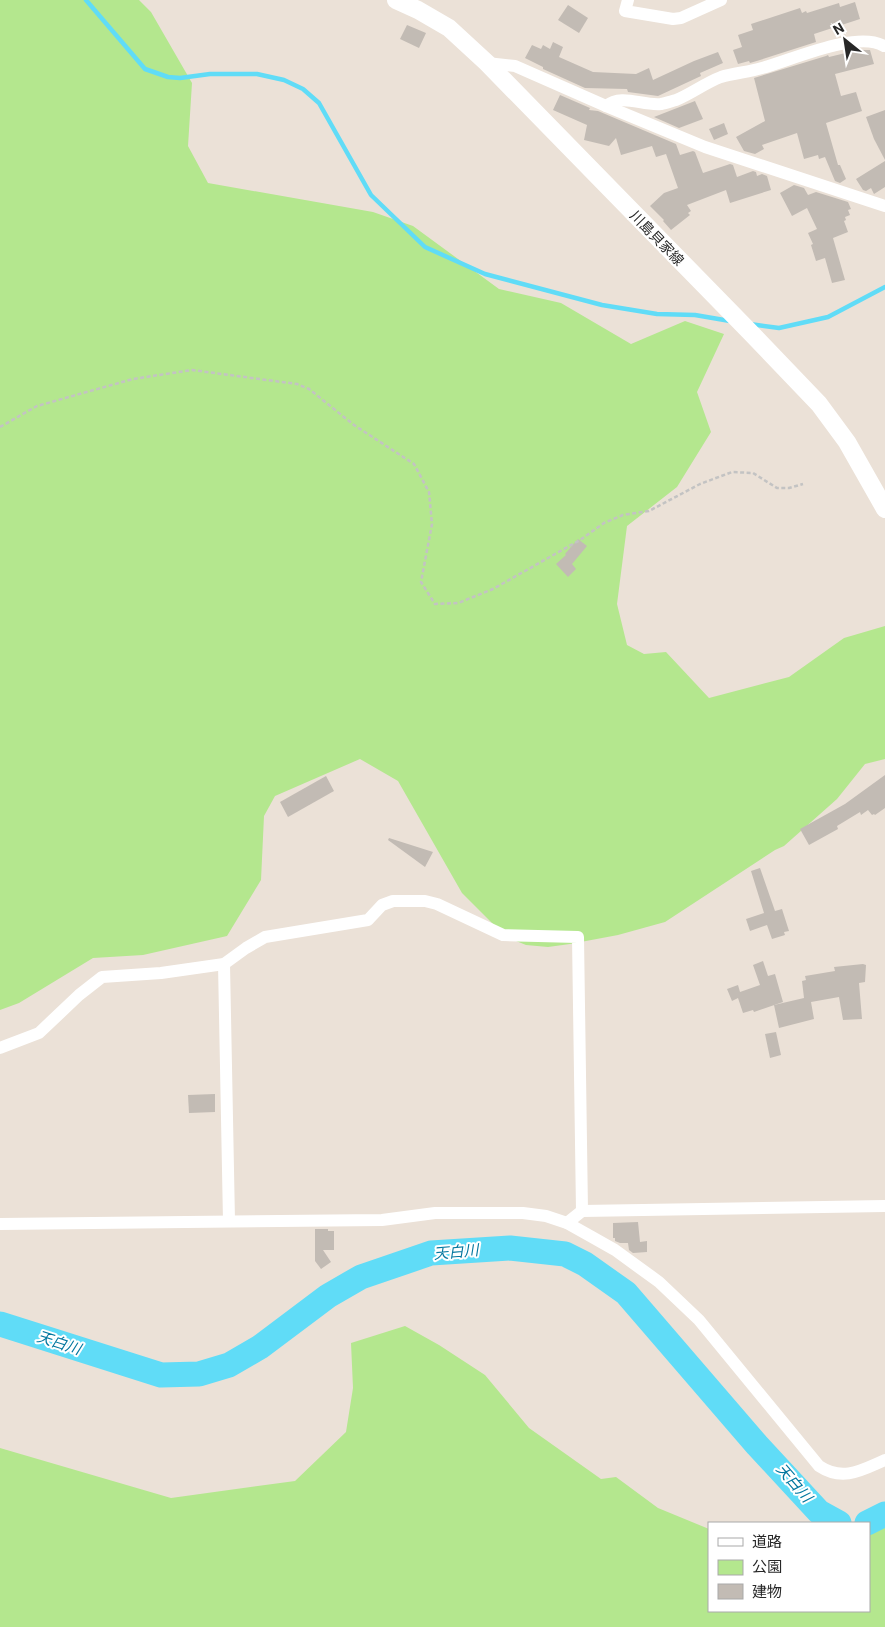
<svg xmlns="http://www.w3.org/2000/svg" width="885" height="1627" font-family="Roboto,'Noto Sans JP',sans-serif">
<rect width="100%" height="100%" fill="#ebe1d7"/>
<!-- green -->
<g fill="#b4e78e">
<polygon points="0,0 139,0 151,12 192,83 188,146 208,183 373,212 413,226 499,289 561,303 631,344 685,321 724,334 697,392 711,432 677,487 627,526 617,604 627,645 644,654 666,652 709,698 789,677 844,638 885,626 885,759 865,764 837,799 784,846 775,850 665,922 618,935 570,944 548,947 526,945 506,937 462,893 398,781 360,759 275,796 264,816 261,880 227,936 143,955 93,958 19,1003 0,1010"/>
<polygon points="405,1326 439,1345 485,1375 529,1428 601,1479 616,1477 658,1508 709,1529 709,1611 869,1611 869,1525 885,1521 885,1627 0,1627 0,1448 171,1498 295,1481 346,1432 353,1388 351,1343"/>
</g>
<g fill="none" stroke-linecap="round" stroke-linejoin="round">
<!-- stream -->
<g stroke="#60dcf7" stroke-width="4.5">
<polyline points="86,0 145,69 168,77 180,78 210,74 257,74 284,80 303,89 319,103 371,195 425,247 485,274 602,305 657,314 695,315 730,321"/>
<polyline points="750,324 779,328 828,317 885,287"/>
</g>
<!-- river -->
<g stroke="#60dcf7" stroke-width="25">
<polyline points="0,1324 161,1375 199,1374 229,1365 260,1347 328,1296 361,1277 431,1253 510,1248 565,1254 585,1264 626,1293 757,1445 819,1512 839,1523"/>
<polyline points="867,1523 885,1514"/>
</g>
</g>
<!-- building -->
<g fill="#c2bbb4">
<polygon points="855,2 860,19 814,34 816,42 760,60 750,63 749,61 738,64 733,50 742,47 738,35 753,30 751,24 800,8 802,13 806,11 807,13 839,3 840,7"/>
<polygon points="568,5 588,18 579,33 558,20"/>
<polygon points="407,25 426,33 419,48 400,39"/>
<polygon points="553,42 563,47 559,57 593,72 636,74 649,68 653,80 694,61 718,52 723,63 700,73 701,76 658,96 628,92 627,89 585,88 543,69 543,67 525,58 532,45 541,49 543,45 550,49"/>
<polygon points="858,50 870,50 874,64 835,74 841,96 856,92 862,111 826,123 838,165 840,165 846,179 840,183 835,181 825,157 819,159 818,155 804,159 797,133 762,145 764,149 755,154 744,151 736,137 765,121 754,78 826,56 828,55 829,57"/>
<polygon points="560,95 590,108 589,110 598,111 676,144 680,155 693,151 695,152 703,173 730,164 733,165 737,177 753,171 756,172 757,176 762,174 767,176 771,190 730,203 726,190 687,205 691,211 688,213 690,215 671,230 663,221 664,220 650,206 664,193 678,188 666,154 656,157 652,146 621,155 616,138 609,146 584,140 587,125 553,110"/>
<polygon points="695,101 703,119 679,128 654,117"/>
<polygon points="885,110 885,160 874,139 866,117"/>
<polygon points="724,123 728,134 714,140 709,129"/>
<polygon points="885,161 885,187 874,194 871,188 866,191 863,190 856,179"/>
<polygon points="794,185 804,188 808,195 816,192 848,202 851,209 848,210 850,215 845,217 846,220 844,221 848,232 833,238 845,280 832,283 825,258 816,261 811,245 813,244 808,233 817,229 807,208 792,216 780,193"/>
<polygon points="578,539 587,546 572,564 576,569 568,577 556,564 566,555 565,554"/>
<polygon points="885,775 885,808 875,815 874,814 872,815 868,810 861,815 860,812 837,826 838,829 809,845 800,829 845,804"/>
<polygon points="326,776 334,791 288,817 280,802"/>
<polygon points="389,838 433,852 425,867 388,840"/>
<polygon points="760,868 775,911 782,909 789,931 784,932 785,935 772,939 767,925 750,931 746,919 764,913 751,871"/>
<polygon points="763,961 768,976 775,974 783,1002 754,1012 753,1010 743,1013 738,998 732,1001 727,989 738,985 740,992 760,985 753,965"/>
<polygon points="863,964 866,965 865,982 859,983 862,1019 843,1020 839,997 811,1002 814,1019 779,1028 774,1005 804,998 802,981 806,980 805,976 835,971 834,967"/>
<polygon points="776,1032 781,1055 770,1058 765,1034"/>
<polygon points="215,1094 215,1112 189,1113 188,1095"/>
<polygon points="638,1222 640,1242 647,1241 647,1252 633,1253 629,1250 628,1243 620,1243 615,1241 615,1238 613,1238 613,1223"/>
<polygon points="315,1229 328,1229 328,1231 334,1231 334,1250 323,1250 331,1262 321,1269 315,1261"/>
</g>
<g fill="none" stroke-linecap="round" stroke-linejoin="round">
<!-- path -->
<polyline stroke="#c3c3c3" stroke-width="2.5" stroke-dasharray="4 2.5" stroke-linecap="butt" points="0,427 37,406 133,379 192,370 297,384 309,389 354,425 414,464 429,492 432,524 421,582 435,604 458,603 493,589 580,540 604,523 623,515 649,511 700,484 732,472 753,473 777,488 789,488 803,484"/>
<!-- street -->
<g stroke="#fff" stroke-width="12">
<polyline points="628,0 625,11 673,19 681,18 721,0"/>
<polyline points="487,63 515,66 606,106 705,147 885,206"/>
<path d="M606,106C622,93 642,106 661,104C666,103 672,101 676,100C691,94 705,83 721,77C734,73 749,72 762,68C792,60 857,30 884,46"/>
<polyline points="224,964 229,1221"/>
<polyline points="0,1048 39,1033 79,995 102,977 161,973 224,964 246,948 265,937 368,920 382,905 393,901 425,901 437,904 503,935 578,937 582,1211"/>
<polyline points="567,1223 582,1211 885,1206"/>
<path d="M0,1224L382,1220L435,1213H523L546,1216L567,1223L592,1237L615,1250L659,1282L699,1320L819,1466C843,1482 862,1470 885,1460"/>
</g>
<!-- secondary -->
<polyline stroke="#fff" stroke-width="18" points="396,0 418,10 449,28 487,63 750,332 819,404 847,442 885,509"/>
</g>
<g text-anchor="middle" stroke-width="4" stroke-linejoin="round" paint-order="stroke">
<!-- street labels -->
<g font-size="14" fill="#272727" stroke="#fff">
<text transform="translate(657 238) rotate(46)" y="5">川島貝家線</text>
</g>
<!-- water labels -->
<g font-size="15" font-style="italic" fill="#03779f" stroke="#fff">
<text transform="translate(456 1252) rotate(-5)" y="5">天白川</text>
<text transform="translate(59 1343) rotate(18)" y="5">天白川</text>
<text transform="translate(794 1483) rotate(49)" y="5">天白川</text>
</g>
</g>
<!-- legend -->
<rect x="708" y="1522" width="162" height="90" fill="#ffffff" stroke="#a9a9a9"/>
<rect x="718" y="1538" width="25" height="8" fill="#ffffff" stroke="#a9a9a9"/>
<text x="752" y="1547" font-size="15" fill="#272727">道路</text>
<rect x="718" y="1560" width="25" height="15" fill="#b4e78e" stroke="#a9a9a9"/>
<text x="752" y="1572" font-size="15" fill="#272727">公園</text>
<rect x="718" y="1584" width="25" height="15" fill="#c2bbb4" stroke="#a9a9a9"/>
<text x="752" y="1597" font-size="15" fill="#272727">建物</text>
<!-- north arrow -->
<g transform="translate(845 40) rotate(330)" stroke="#ffffff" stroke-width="4" paint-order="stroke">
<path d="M0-4L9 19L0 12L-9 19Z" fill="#272727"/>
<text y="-8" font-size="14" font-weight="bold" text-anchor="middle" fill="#272727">N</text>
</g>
</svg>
